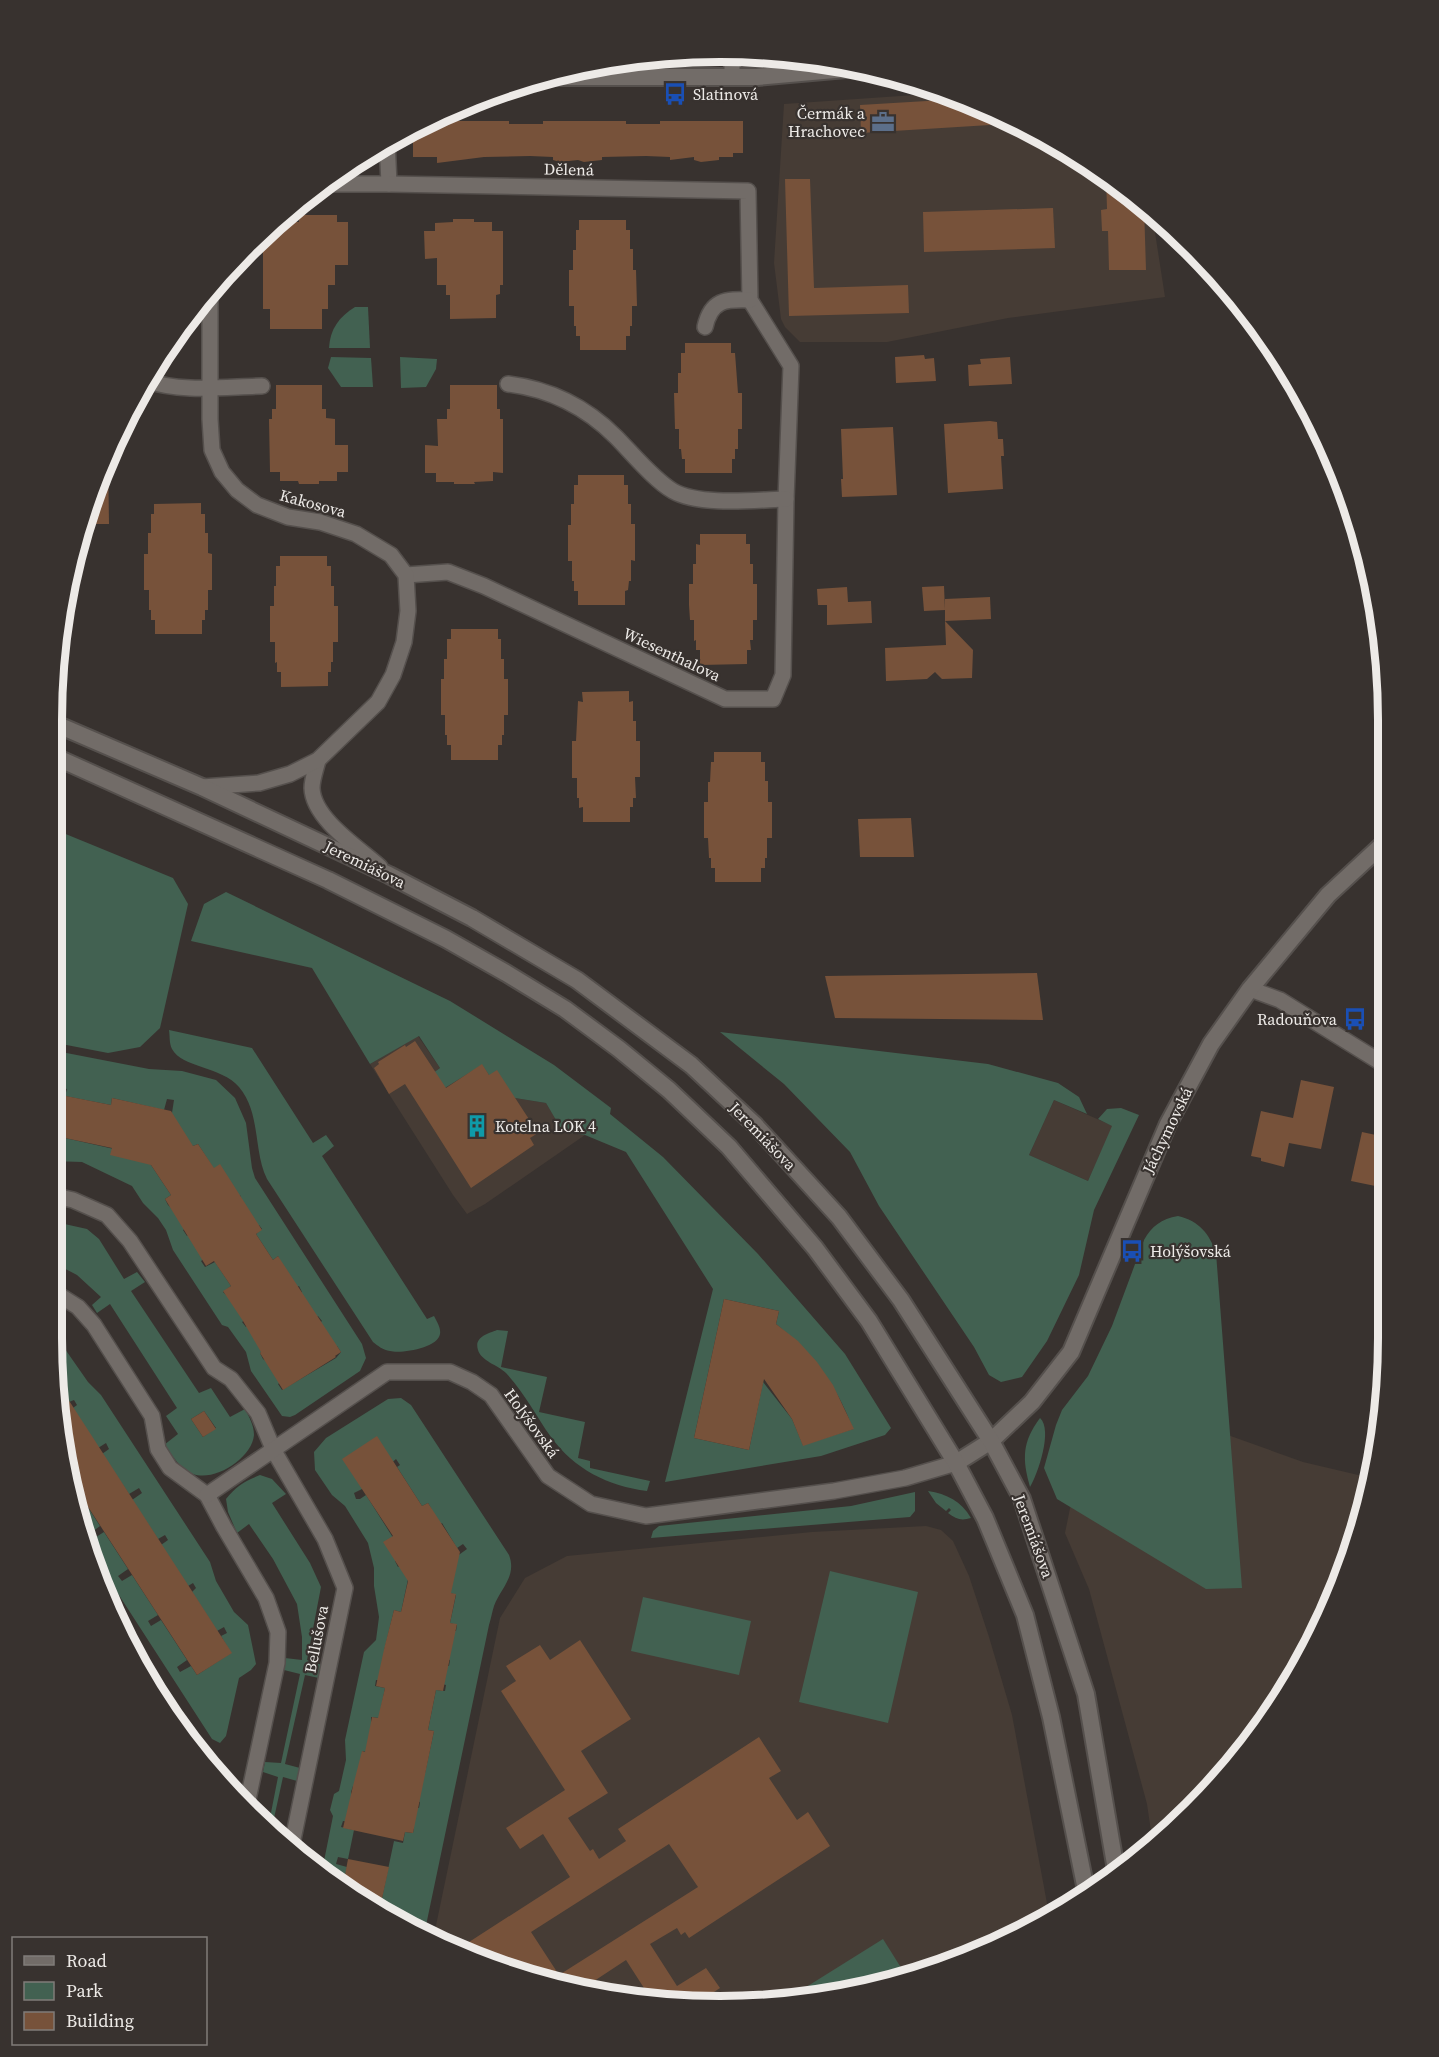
<svg xmlns="http://www.w3.org/2000/svg" width="1439" height="2057" font-family="'Source Serif 4',serif">
<rect width="100%" height="100%" fill="#38322f"/>
<!-- built -->
<g fill="#463c35">
<polygon points="944,93 1015,120 1126,189 1152,213 1165,297 1008,318 887,342 800,342 785,327 781,319 774,263 784,104"/>
<polygon points="418,1036 440,1068 426,1078 421,1101 482,1064 515,1098 546,1103 563,1131 585,1135 485,1204 467,1214 453,1195 370,1064"/>
<polygon points="1054,1100 1113,1126 1088,1181 1029,1155"/>
<polygon points="1099,1366 1225,1434 1303,1462 1371,1478 1365,1510 1319,1633 1250,1744 1161,1840 1153,1845 1147,1804 1089,1589 1065,1533"/>
<polygon points="926,1526 941,1530 953,1541 969,1576 989,1637 1012,1715 1049,1914 1015,1937 850,1993 720,2006 633,2000 463,1955 433,1940 500,1618 525,1578 567,1556 812,1532"/>
</g>
<!-- green -->
<g fill="#426151" fill-rule="evenodd">
<path d="M355,307H368L370,348H329C330,329 339,317 355,307Z"/>
<polygon points="331,357 371,358 373,387 341,387 328,368"/>
<polygon points="400,357 437,359 436,369 426,387 401,388"/>
<polygon points="51,828 173,878 188,904 160,1028 140,1047 108,1053 51,1042"/>
<path d="M226,892L450,1001L554,1065L611,1108L610,1114L663,1157L758,1254L845,1354L891,1428L885,1435L821,1456L665,1482L713,1289L626,1152L585,1135L563,1132L546,1103L515,1098L489,1075L482,1065L422,1102L426,1078L440,1068L419,1036L370,1064L312,968L191,941L204,904ZM724,1299L779,1311L776,1324C812,1353 837,1385 853,1429L803,1445L792,1419L763,1382L749,1450L694,1438Z"/>
<path d="M169,1030L252,1048L313,1143L326,1135L334,1146L322,1156L427,1319L434,1316C437,1322 441,1328 440,1334C438,1348 401,1354 390,1351C383,1350 378,1346 373,1342L267,1179C253,1150 261,1113 239,1087C221,1066 182,1068 172,1049C169,1043 170,1036 169,1030Z"/>
<polygon points="720,1032 988,1064 1058,1083 1079,1097 1087,1114 1054,1100 1029,1155 1088,1181 1112,1126 1098,1119 1107,1109 1121,1108 1139,1115 1094,1210 1079,1275 1047,1341 1022,1377 1001,1382 989,1375 974,1347 879,1206 850,1152 784,1084"/>
<polygon points="51,1050 149,1069 182,1071 216,1080 235,1098 246,1123 252,1168 255,1178 362,1344 366,1358 360,1371 295,1415 290,1417 282,1416 251,1371 246,1352 228,1327 222,1325 173,1250 166,1230 158,1218 143,1203 132,1186 82,1162 51,1161 65,1138 145,1156 171,1195 165,1199 168,1205 191,1225 183,1230 187,1236 195,1231 210,1255 201,1261 205,1267 215,1262 231,1286 223,1292 250,1317 242,1322 246,1327 254,1322 270,1347 260,1353 263,1359 289,1377 278,1384 282,1390 336,1358 341,1352 337,1346 331,1350 316,1326 322,1321 318,1316 312,1320 296,1296 302,1292 299,1286 292,1290 278,1256 273,1260 256,1234 262,1229 259,1225 253,1229 240,1195 233,1199 198,1144 193,1146 169,1132 174,1100 167,1099 164,1110 112,1098 111,1105 65,1096 67,1089 60,1087 58,1094 51,1092"/>
<path d="M51,1205L63,1209L60,1223L87,1229L99,1239L124,1279L137,1272L145,1282L131,1291L199,1393L211,1388L230,1417L245,1409C249,1417 254,1425 254,1435C252,1458 215,1482 193,1474C180,1469 173,1456 164,1445L178,1434L166,1416L177,1408L110,1304L97,1313L92,1305L101,1297L77,1275L52,1262L51,1263ZM204,1411L216,1428L203,1437L191,1419Z"/>
<path d="M1178,1216C1199,1221 1209,1233 1216,1253L1242,1588L1206,1589L1057,1499L1044,1468L1056,1425L1062,1410L1088,1376L1112,1326L1144,1240C1152,1226 1161,1219 1178,1216Z"/>
<polygon points="51,1329 88,1382 101,1395 210,1562 216,1581 234,1612 248,1625 256,1664 251,1670 239,1678 226,1736 220,1743 212,1739 84,1541 76,1518 89,1509 100,1526 92,1532 96,1537 104,1532 128,1569 118,1576 122,1581 132,1575 158,1615 148,1621 151,1626 161,1620 187,1660 177,1667 180,1672 191,1666 197,1675 231,1653 221,1636 227,1633 224,1627 217,1631 192,1592 196,1588 193,1583 188,1586 161,1545 168,1540 165,1535 158,1539 132,1500 142,1493 139,1488 129,1494 102,1454 109,1449 106,1443 98,1448 73,1408 77,1405 74,1400 69,1402 57,1384"/>
<path d="M497,1330L508,1331L501,1367L547,1377L539,1412L585,1422L578,1458L590,1461V1468L650,1481L647,1491C608,1486 574,1469 551,1437C536,1416 524,1392 506,1373C498,1365 481,1361 478,1350C474,1337 487,1334 497,1330Z"/>
<path d="M401,1398L411,1405L509,1555C517,1576 501,1588 494,1606C492,1612 491,1619 489,1625L424,1935L379,1912L394,1841L403,1843L405,1832L413,1833L414,1827L407,1825L411,1807L419,1808L420,1802L412,1800L425,1773L434,1731L428,1730L436,1690L445,1691L446,1685L438,1683L441,1664L449,1666L450,1660L443,1658L449,1630L456,1631L457,1625L450,1623L456,1595L451,1593L442,1567L467,1549L463,1544L457,1548L442,1523L436,1527L431,1508L428,1503L422,1506L397,1467L400,1465L396,1459L362,1489L354,1493L356,1499H360L366,1495L404,1555L395,1561L398,1567L408,1560L411,1565L401,1612L394,1610L384,1651L387,1681L376,1680L375,1686L385,1688L379,1718L371,1717V1753L362,1751L363,1788L353,1786L351,1792L356,1823L343,1821L341,1827L354,1830L348,1859L338,1857L336,1864L347,1867L343,1886L322,1871L333,1816L330,1810L334,1794L339,1791L346,1760L345,1740L364,1652L376,1640L379,1617L374,1586V1568L368,1543L345,1506L332,1495L315,1470L314,1452L326,1438L388,1399Z"/>
<path d="M1040,1418C1053,1430 1038,1473 1030,1487C1022,1459 1022,1442 1040,1418Z"/>
<path d="M260,1475L272,1479L286,1494L272,1503L310,1563L321,1587L307,1660L322,1665L319,1678L305,1675L285,1764L300,1768L297,1781L283,1777L271,1832L268,1828L278,1777L263,1772L265,1762L281,1763L300,1674L284,1670L285,1658L302,1660V1637L297,1604L273,1559L249,1524L237,1533L228,1512L226,1499C236,1486 245,1481 260,1475Z"/>
<path d="M928,1491C947,1494 961,1501 971,1518C961,1521 956,1519 948,1513L951,1510L949,1508L946,1511L936,1503Z"/>
<polygon points="915,1492 915,1511 910,1517 651,1538 653,1531 659,1526 851,1506"/>
<polygon points="830,1571 918,1592 888,1723 799,1702"/>
<polygon points="99,1586 108,1596 109,1601 144,1652 209,1754 208,1759 163,1709"/>
<polygon points="643,1597 751,1621 739,1675 631,1651"/>
<polygon points="883,1939 905,1974 850,1993 787,1999"/>
</g>
<!-- building -->
<g fill="#77523a" fill-rule="evenodd">
<polygon points="960,99 1021,123 861,133 860,105"/>
<polygon points="428,121 509,121 509,124 543,124 543,121 626,121 626,124 660,124 660,121 743,121 743,153 733,153 733,157 719,157 719,160 701,162 694,160 694,157 670,160 670,157 646,156 602,157 602,160 584,162 578,160 560,162 553,160 553,157 530,156 484,157 437,163 437,157 413,157 413,128"/>
<polygon points="1106,176 1126,189 1144,206 1146,270 1109,270 1108,231 1102,231 1101,210 1107,209"/>
<polygon points="785,179 810,179 814,288 908,285 909,313 789,316"/>
<polygon points="1053,208 1055,248 924,252 923,212"/>
<polygon points="299,215 337,215 337,222 348,222 348,265 335,265 335,285 328,285 328,309 322,309 322,329 270,329 270,309 263,309 263,233 273,222 299,222"/>
<polygon points="453,219 474,219 474,222 492,222 492,231 503,231 503,285 500,285 500,294 496,295 496,318 450,319 450,295 446,295 446,285 437,285 437,258 425,259 424,231 435,231 435,223 453,222"/>
<polygon points="579,220 626,220 626,230 630,230 630,249 633,249 633,270 636,270 637,306 632,306 632,326 630,326 630,336 626,336 626,350 580,350 580,336 576,336 576,326 574,326 574,306 569,306 569,270 573,270 573,250 576,250 576,230 579,230"/>
<polygon points="685,343 731,343 731,353 735,353 738,393 742,393 742,429 738,429 738,449 735,449 735,459 732,459 732,473 685,473 685,459 682,459 681,449 679,449 679,429 675,429 674,393 678,393 678,373 681,373 681,353 685,353"/>
<polygon points="924,355 925,359 934,358 936,381 896,383 895,357"/>
<polygon points="1010,357 1012,384 969,386 968,365 981,364 980,359"/>
<polygon points="276,385 322,385 322,409 326,409 326,418 335,419 335,445 348,445 348,472 337,472 337,481 319,481 319,484 299,484 298,481 280,481 280,472 270,472 269,419 272,419 272,409 276,409"/>
<polygon points="450,385 497,385 497,409 500,409 500,419 503,419 503,473 493,472 493,481 474,482 475,484 454,484 454,482 436,482 436,473 425,473 425,445 438,446 437,419 447,419 447,409 450,409"/>
<polygon points="990,421 997,422 998,439 1003,439 1004,456 1001,456 1003,489 948,493 944,424"/>
<polygon points="893,427 897,495 842,497 841,479 843,479 841,429"/>
<polygon points="106,455 108,455 109,524 83,524"/>
<polygon points="578,475 624,475 624,485 628,485 628,504 631,504 631,524 635,524 635,561 631,560 631,581 629,581 628,590 625,591 625,605 578,605 578,591 574,591 574,581 572,581 572,561 568,561 568,525 571,525 571,504 574,504 574,485 578,485"/>
<polygon points="201,503 201,514 205,514 205,533 208,533 208,553 212,554 212,590 208,590 208,610 205,610 205,620 202,620 202,634 155,634 155,620 151,620 151,610 149,610 149,590 144,590 144,554 148,554 148,533 151,533 151,514 154,514 154,504"/>
<polygon points="700,534 746,534 746,544 750,544 750,564 753,564 753,584 757,584 757,620 753,620 753,640 750,640 751,650 747,650 747,664 700,665 700,650 696,650 696,640 694,641 694,620 690,620 689,605 689,584 693,584 693,564 696,564 696,544 700,545"/>
<polygon points="280,556 327,556 327,566 331,566 331,586 334,586 334,606 338,606 338,642 333,642 333,662 331,662 331,672 328,672 328,686 281,687 281,672 277,672 277,662 275,663 275,642 270,642 270,606 274,606 274,586 276,586 276,566 280,566"/>
<polygon points="944,586 945,610 924,611 922,587"/>
<polygon points="847,587 848,602 871,601 872,623 827,625 827,605 818,605 817,589"/>
<polygon points="990,597 991,619 945,621 945,599"/>
<polygon points="945,621 973,650 972,678 942,679 935,672 927,679 886,681 885,648 946,645"/>
<polygon points="451,629 498,629 498,639 501,639 501,659 504,659 504,679 508,679 508,715 504,715 504,735 502,735 502,745 498,745 498,760 451,760 451,745 447,745 447,735 445,735 445,715 441,715 441,679 444,679 444,659 447,659 447,639 451,639"/>
<polygon points="629,691 629,702 633,701 633,721 636,721 636,741 640,741 640,777 635,777 636,798 633,798 633,807 630,807 630,822 583,822 583,807 579,808 579,798 577,798 577,778 572,778 572,741 576,741 578,701 583,702 582,692"/>
<polygon points="714,752 761,752 761,762 765,762 765,781 768,781 768,802 772,802 772,838 767,838 767,858 765,858 765,868 761,868 761,882 715,882 715,868 711,868 711,858 709,858 708,838 704,838 704,802 708,802 708,782 710,782 711,762 714,762"/>
<polygon points="911,818 914,857 860,857 858,819"/>
<polygon points="1037,973 1043,1020 835,1018 825,976"/>
<polygon points="415,1041 446,1088 482,1064 489,1075 497,1070 538,1133 530,1138 534,1145 471,1188 405,1084 389,1094 374,1068 379,1064 378,1062 405,1045 406,1047"/>
<polygon points="1301,1080 1334,1087 1321,1149 1289,1143 1284,1167 1261,1161 1261,1158 1251,1156 1261,1111 1293,1118"/>
<polygon points="51,1093 111,1105 112,1098 171,1111 193,1146 198,1144 214,1168 220,1164 262,1230 256,1234 273,1260 278,1256 341,1352 335,1356 336,1357 283,1390 260,1353 261,1352 243,1321 223,1291 231,1286 214,1261 206,1266 165,1199 171,1195 151,1165 110,1155 112,1148 65,1138 58,1169 51,1168"/>
<polygon points="1362,1132 1385,1137 1385,1188 1351,1181"/>
<polygon points="724,1299 779,1311 776,1324 798,1341 817,1362 833,1385 854,1429 803,1446 792,1419 764,1379 749,1450 694,1438"/>
<polygon points="57,1382 232,1653 197,1675 70,1479"/>
<polygon points="204,1411 216,1429 203,1437 191,1419"/>
<polygon points="377,1436 422,1506 428,1503 460,1552 451,1593 456,1594 450,1623 457,1624 443,1691 436,1690 428,1730 434,1731 413,1833 405,1832 403,1841 343,1828 353,1786 362,1751 365,1752 372,1717 378,1718 385,1688 376,1686 385,1645 394,1610 401,1612 408,1581 383,1542 393,1536 342,1459"/>
<path d="M580,1640L631,1719L581,1751L608,1793L568,1818L590,1851L593,1849L599,1859L626,1841L618,1829L759,1737L781,1771L769,1778L797,1820L808,1812L830,1846L689,1938L685,1932L681,1935L677,1928L650,1944L677,1986L706,1968L720,1988L696,2004L653,2002L626,1960L585,1987L480,1959L469,1942L570,1877L543,1834L520,1849L506,1828L565,1790L501,1691L516,1681L506,1666L540,1645L550,1660ZM669,1844L698,1887L559,1975L531,1932Z"/>
<polygon points="348,1859 389,1867 379,1912 343,1886"/>
</g>
<g fill="none" stroke-linecap="round" stroke-linejoin="round">
<!-- minor casing -->
<g stroke="#55504d" stroke-width="18">
<g id="minor">
<polyline points="732,77 732,53"/>
<polyline points="387,140 389,184"/>
<polyline points="324,184 389,184 748,191 750,300 791,366 786,499 783,675 773,699 725,699 484,586 448,572 406,575"/>
<path d="M705,327C711,300 725,299 750,300"/>
<path d="M144,380C182,393 223,387 262,386"/>
<path d="M508,384C549,389 586,407 616,437C631,452 654,480 673,491C699,506 755,500 786,499"/>
<path d="M318,760C316,769 312,779 312,788C313,819 359,848 380,867"/>
<polyline points="202,787 259,783 290,774 318,760 378,702 393,675 404,642 408,611 406,575 391,555 356,534 320,522 288,517 257,505 237,490 222,472 212,450 210,419 210,288"/>
<polyline points="1250,989 1280,1000 1385,1065"/>
<polyline points="51,1195 73,1200 107,1215 130,1241 214,1368 231,1379 258,1413 274,1451 325,1539 345,1588 291,1849"/>
<polyline points="51,1290 78,1307 94,1325 152,1416 158,1449 170,1468 207,1495 224,1527 266,1598 278,1632 277,1663 247,1804"/>
<polyline points="207,1495 387,1372 450,1372 472,1382 491,1395 548,1476 591,1504 646,1516 834,1491 905,1478 956,1463"/>
</g>
</g>
<!-- tertiary casing -->
<g stroke="#55504d" stroke-width="20">
<g id="tertiary">
<polyline points="546,77 757,77 857,68"/>
<polyline points="956,1463 991,1441 1032,1402 1071,1352 1168,1124 1211,1044 1250,989 1328,895 1383,844"/>
</g>
</g>
<!-- secondary casing -->
<g stroke="#55504d" stroke-width="20">
<g id="secondary">
<polyline points="51,722 202,787 389,875 472,918 577,980 691,1065 754,1124 839,1217 901,1300 991,1441 1022,1499 1086,1694 1116,1870"/>
<polyline points="51,755 328,880 446,939 506,973 565,1009 619,1049 669,1090 729,1147 815,1248 869,1321 956,1463 985,1518 1025,1615 1051,1717 1086,1890"/>
</g>
</g>
<!-- minor -->
<use href="#minor" stroke="#726c68" stroke-width="15"/>
<!-- tertiary -->
<use href="#tertiary" stroke="#726c68" stroke-width="16"/>
<!-- secondary -->
<use href="#secondary" stroke="#726c68" stroke-width="16"/>
</g>
<!-- icons -->
<defs>
<g id="bus-bare" transform="scale(1.8)"><path d="M-5-6H5V4H4V6H2V4H-2V6H-4V4H-5ZM-3.5-4V0h7V-4ZM-3.5 1.2v1.5H-2V1.2ZM2 1.2v1.5H3.5V1.2Z" fill="#1a4fb4" stroke="#38322f" stroke-width="2.5" paint-order="stroke"/></g>
<g id="office-bare" transform="scale(1.8)"><path d="M-6-3h4V-5.5h4V-3h4V5H-6ZM-1-4.5V-3h2v-1.5ZM-6 0V1H6V0Z" fill="#5c6f8a" stroke="#38322f" stroke-width="2.5" paint-order="stroke"/></g>
<g id="building-bare" transform="scale(1.8)"><path d="M-4-6H4V6H1V3H-1V6H-4ZM-2.5-4.3h1.7v1.8h-1.7ZM.8-4.3h1.7v1.8H.8ZM-2.5-1h1.7V.8h-1.7ZM.8-1h1.7V.8H.8Z" fill="#0f9aa8" stroke="#38322f" stroke-width="2.5" paint-order="stroke"/></g>
</defs>
<g fill-rule="evenodd">
<use href="#bus-bare" x="675" y="94"/>
<use href="#office-bare" x="883" y="122"/>
<use href="#bus-bare" x="1355" y="1019"/>
<use href="#building-bare" x="477" y="1126"/>
<use href="#bus-bare" x="1132" y="1251"/>
</g>
<g text-anchor="middle" stroke-width="4.5" stroke-linejoin="round" paint-order="stroke">
<!-- poi labels -->
<g font-size="16" fill="#edeae7" stroke="#38322f" text-anchor="start">
<text x="693" y="100">Slatinová</text>
<text x="865" y="119" text-anchor="end">Čermák a<tspan x="865" dy="18">Hrachovec</tspan></text>
<text x="1337" y="1025" text-anchor="end">Radouňova</text>
<text x="495" y="1132">Kotelna LOK 4</text>
<text x="1150" y="1257">Holýšovská</text>
</g>
<!-- street labels -->
<g font-size="16" fill="#edeae7" stroke="#38322f">
<text transform="translate(569 169) rotate(1)" y="6">Dělená</text>
<text transform="translate(313 503) rotate(15)" y="6">Kakosova</text>
<text transform="translate(672 654) rotate(25)" y="6">Wiesenthalova</text>
<text transform="translate(365 864) rotate(26)" y="6">Jeremiášova</text>
<text transform="translate(1167 1130) rotate(-64)" y="6">Jáchymovská</text>
<text transform="translate(763 1136) rotate(46)" y="6">Jeremiášova</text>
<text transform="translate(532 1423) rotate(54)" y="6">Holýšovská</text>
<text transform="translate(1034 1536) rotate(70)" y="6">Jeremiášova</text>
<text transform="translate(316 1639) rotate(-79)" y="6">Bellušova</text>
</g>
</g>
<!-- crop -->
<path d="M0 0H1439V2057H0ZM720 62H720A658 658 0 0 1 1378 720V1338A658 658 0 0 1 720 1996H720A658 658 0 0 1 62 1338V720A658 658 0 0 1 720 62Z" fill="#38322f" fill-rule="evenodd"/>
<path fill="none" stroke="#edeae7" stroke-width="8" d="M720 62H720A658 658 0 0 1 1378 720V1338A658 658 0 0 1 720 1996H720A658 658 0 0 1 62 1338V720A658 658 0 0 1 720 62Z"/>
<!-- legend -->
<rect x="12" y="1937" width="195" height="108" fill="#38322f" stroke="#807c79" stroke-width="1.5"/>
<rect x="24" y="1956" width="30" height="9" fill="#726c68" stroke="#807c79" stroke-width="1.5"/>
<text x="66" y="1967" font-size="18" fill="#edeae7">Road</text>
<rect x="24" y="1982" width="30" height="18" fill="#426151" stroke="#807c79" stroke-width="1.5"/>
<text x="66" y="1997" font-size="18" fill="#edeae7">Park</text>
<rect x="24" y="2012" width="30" height="18" fill="#77523a" stroke="#807c79" stroke-width="1.5"/>
<text x="66" y="2027" font-size="18" fill="#edeae7">Building</text>
</svg>
